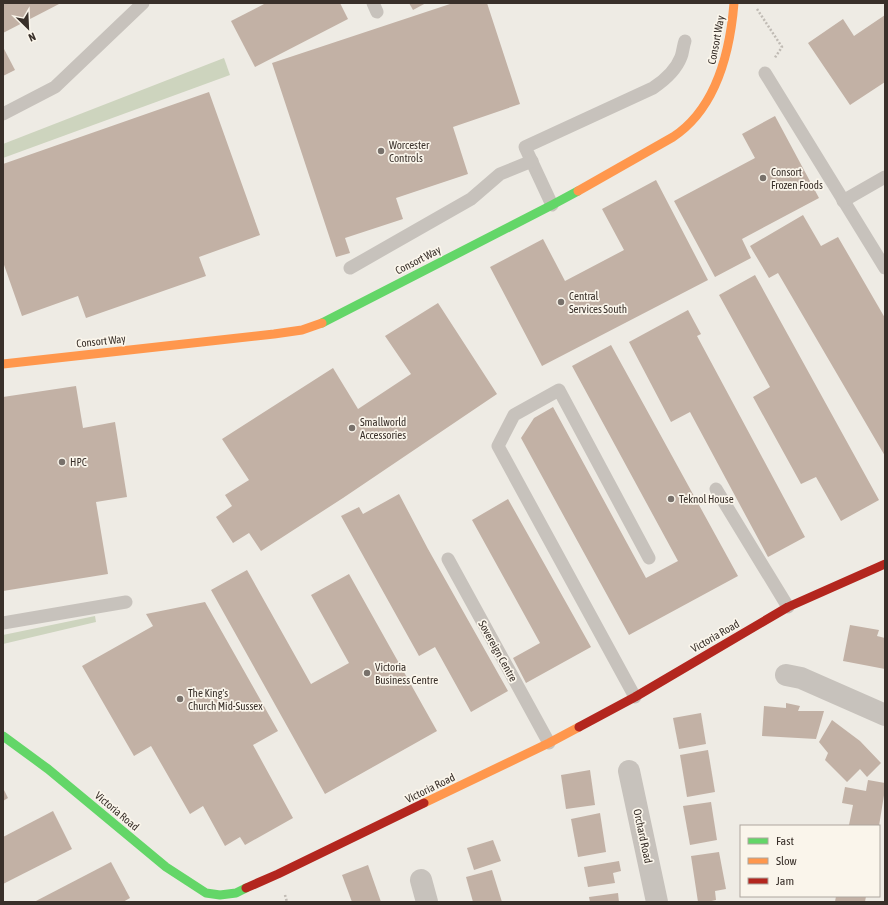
<svg xmlns="http://www.w3.org/2000/svg" width="888" height="905" font-family="'Asap Condensed',sans-serif">
<rect width="100%" height="100%" fill="#eeebe4"/>
<!-- green -->
<g fill="#cdd4be">
<polygon points="224,58 230,75 3,158 3,144"/>
<polygon points="95,616 96,622 3,644 3,635"/>
</g>
<!-- building -->
<g fill="#c2b1a5">
<polygon points="3,3 61,3 3,33"/>
<polygon points="266,3 340,3 348,19 255,67 231,21"/>
<polygon points="409,3 426,3 413,10"/>
<polygon points="453,3 487,3 520,104 453,127 468,174 396,198 403,219 345,238 350,253 336,257 272,63"/>
<polygon points="885,15 885,82 850,105 808,43 843,19 854,36"/>
<polygon points="3,47 15,70 3,76"/>
<polygon points="209,92 260,235 199,257 206,276 86,318 78,296 22,316 3,262 3,164"/>
<polygon points="775,116 819,198 742,239 751,258 715,277 674,201 755,158 742,134"/>
<polygon points="656,180 708,280 542,366 490,267 543,239 565,281 624,250 602,209"/>
<polygon points="803,215 821,246 838,237 885,318 885,456 778,273 769,278 750,246"/>
<polygon points="755,275 879,500 841,521 816,477 801,484 753,397 770,387 719,295"/>
<polygon points="438,303 497,394 343,498 261,551 249,533 233,543 216,517 232,506 225,495 249,480 222,439 333,368 358,409 411,374 385,336"/>
<polygon points="688,310 701,334 697,336 805,537 768,557 690,412 671,422 629,342"/>
<polygon points="611,345 738,576 629,635 521,438 534,418 553,407 646,578 678,561 572,366"/>
<polygon points="76,386 83,428 115,422 127,497 96,502 108,574 3,591 3,397"/>
<polygon points="399,494 428,549 508,691 471,712 435,647 419,656 341,516 359,507 363,514"/>
<polygon points="508,499 591,647 526,683 513,658 540,643 472,520"/>
<polygon points="247,570 311,684 349,663 311,595 349,574 437,731 325,794 211,590"/>
<polygon points="205,602 278,731 253,745 293,818 245,845 240,837 225,846 203,806 190,814 151,746 134,756 82,666 153,626 146,614"/>
<polygon points="850,625 879,630 877,636 885,638 885,669 843,661"/>
<polygon points="786,703 800,706 798,711 824,711 816,739 762,736 764,706 786,708"/>
<polygon points="701,713 706,744 679,749 673,718"/>
<polygon points="832,720 860,741 881,763 867,777 860,769 847,782 825,760 828,753 819,742"/>
<polygon points="708,750 715,792 687,797 680,755"/>
<polygon points="590,770 595,805 566,809 561,775"/>
<polygon points="868,780 885,783 885,789 879,826 849,825 853,805 842,803 845,787 866,791"/>
<polygon points="3,788 8,798 3,801"/>
<polygon points="711,802 717,840 690,845 683,806"/>
<polygon points="53,811 72,849 3,884 3,837"/>
<polygon points="600,813 606,852 578,857 571,819"/>
<polygon points="493,840 501,861 474,870 467,848"/>
<polygon points="719,852 726,889 715,891 716,900 707,902 698,902 691,856"/>
<polygon points="619,861 621,871 613,873 615,883 588,887 584,867"/>
<polygon points="111,862 130,898 123,902 34,902"/>
<polygon points="368,865 381,902 352,902 342,875"/>
<polygon points="492,870 502,902 473,902 466,877"/>
<polygon points="618,893 619,902 590,902 589,897"/>
<polygon points="836,896 866,896 865,902 835,902"/>
</g>
<g fill="none" stroke-linecap="round" stroke-linejoin="round">
<!-- path -->
<g stroke="#c0bbb4" stroke-width="2.5" stroke-dasharray="2 2" stroke-linecap="butt">
<polyline points="757,9 782,47 774,59"/>
<polyline points="285,895 287,902"/>
</g>
<!-- lane -->
<g stroke="#c7c2bc" stroke-width="13">
<polyline points="373,3 377,12"/>
<polyline points="765,73 885,268"/>
<polyline points="3,114 55,87 143,3"/>
<polyline points="843,201 885,177"/>
<path d="M552,205L525,147L653,88C665,80 676,70 681,57C683,52 683,46 685,41"/>
<polyline points="350,268 471,199 500,174 532,161"/>
<polyline points="716,489 788,607"/>
<polyline points="448,559 549,743"/>
<polyline points="3,623 126,602"/>
<polyline points="635,697 498,446 514,415 559,390 649,558"/>
</g>
<!-- street -->
<g stroke="#c7c2bc" stroke-width="22">
<polyline points="786,675 801,678 885,715"/>
<polyline points="629,771 657,902"/>
<polyline points="421,880 427,902"/>
</g>
<!-- fast -->
<g stroke="#63d668" stroke-width="9">
<polyline points="322,323 552,205 578,191"/>
<polyline points="3,736 48,769 166,867 206,893 220,895 236,893 246,888"/>
</g>
<!-- slow -->
<g stroke="#ff974d" stroke-width="9">
<path d="M578,191L673,137C717,108 730,52 734,3"/>
<polyline points="3,364 274,334 302,330 322,323"/>
<polyline points="424,803 549,743 579,727"/>
</g>
<!-- jam -->
<g stroke="#b3261e" stroke-width="9">
<polyline points="579,727 635,697 788,607 885,564"/>
<polyline points="246,888 278,874 424,803"/>
</g>
</g>
<!-- markers -->
<g fill="#78716b" stroke="#faf5eb" stroke-width="1.5">
<circle cx="381" cy="151" r="4"/>
<circle cx="763" cy="178" r="4"/>
<circle cx="561" cy="302" r="4"/>
<circle cx="352" cy="428" r="4"/>
<circle cx="62" cy="462" r="4"/>
<circle cx="671" cy="499" r="4"/>
<circle cx="367" cy="673" r="4"/>
<circle cx="180" cy="699" r="4"/>
</g>
<g text-anchor="middle" stroke-width="3.5" stroke-linejoin="round" paint-order="stroke">
<!-- street labels -->
<g font-size="11" fill="#39302a" stroke="#faf5eb">
<text transform="translate(716 40) rotate(-79)" y="4">Consort Way</text>
<text transform="translate(418 260) rotate(-27)" y="4">Consort Way</text>
<text transform="translate(101 341) rotate(-6)" y="4">Consort Way</text>
<text transform="translate(715 636) rotate(-30)" y="4">Victoria Road</text>
<text transform="translate(498 651) rotate(61)" y="4">Sovereign Centre</text>
<text transform="translate(430 788) rotate(-26)" y="4">Victoria Road</text>
<text transform="translate(117 811) rotate(40)" y="4">Victoria Road</text>
<text transform="translate(643 836) rotate(78)" y="4">Orchard Road</text>
</g>
<!-- poi labels -->
<g font-size="11" fill="#39302a" stroke="#faf5eb" text-anchor="start">
<text x="389" y="149">Worcester<tspan x="389" dy="13">Controls</tspan></text>
<text x="771" y="176">Consort<tspan x="771" dy="13">Frozen Foods</tspan></text>
<text x="569" y="300">Central<tspan x="569" dy="13">Services South</tspan></text>
<text x="360" y="426">Smallworld<tspan x="360" dy="13">Accessories</tspan></text>
<text x="70" y="466">HPC</text>
<text x="679" y="503">Teknol House</text>
<text x="375" y="671">Victoria<tspan x="375" dy="13">Business Centre</tspan></text>
<text x="188" y="697">The King's<tspan x="188" dy="13">Church Mid-Sussex</tspan></text>
</g>
</g>
<!-- border -->
<rect width="888" height="905" fill="none" stroke="#39302a" stroke-width="8"/>
<!-- legend -->
<rect x="740" y="825" width="140" height="72" fill="#faf5eb" stroke="#ada69e"/>
<rect x="748" y="838" width="20" height="6" fill="#63d668" stroke="#ada69e"/>
<text x="776" y="845" font-size="12" fill="#39302a">Fast</text>
<rect x="748" y="858" width="20" height="6" fill="#ff974d" stroke="#ada69e"/>
<text x="776" y="865" font-size="12" fill="#39302a">Slow</text>
<rect x="748" y="878" width="20" height="6" fill="#b3261e" stroke="#ada69e"/>
<text x="776" y="885" font-size="12" fill="#39302a">Jam</text>
<!-- north arrow -->
<g transform="translate(28 28) rotate(156)" stroke="#faf5eb" stroke-width="3" paint-order="stroke">
<path d="M0-3L7 15L0 10L-7 15Z" fill="#39302a"/>
<text y="-6" font-size="11" font-weight="bold" text-anchor="middle" fill="#39302a">N</text>
</g>
</svg>
